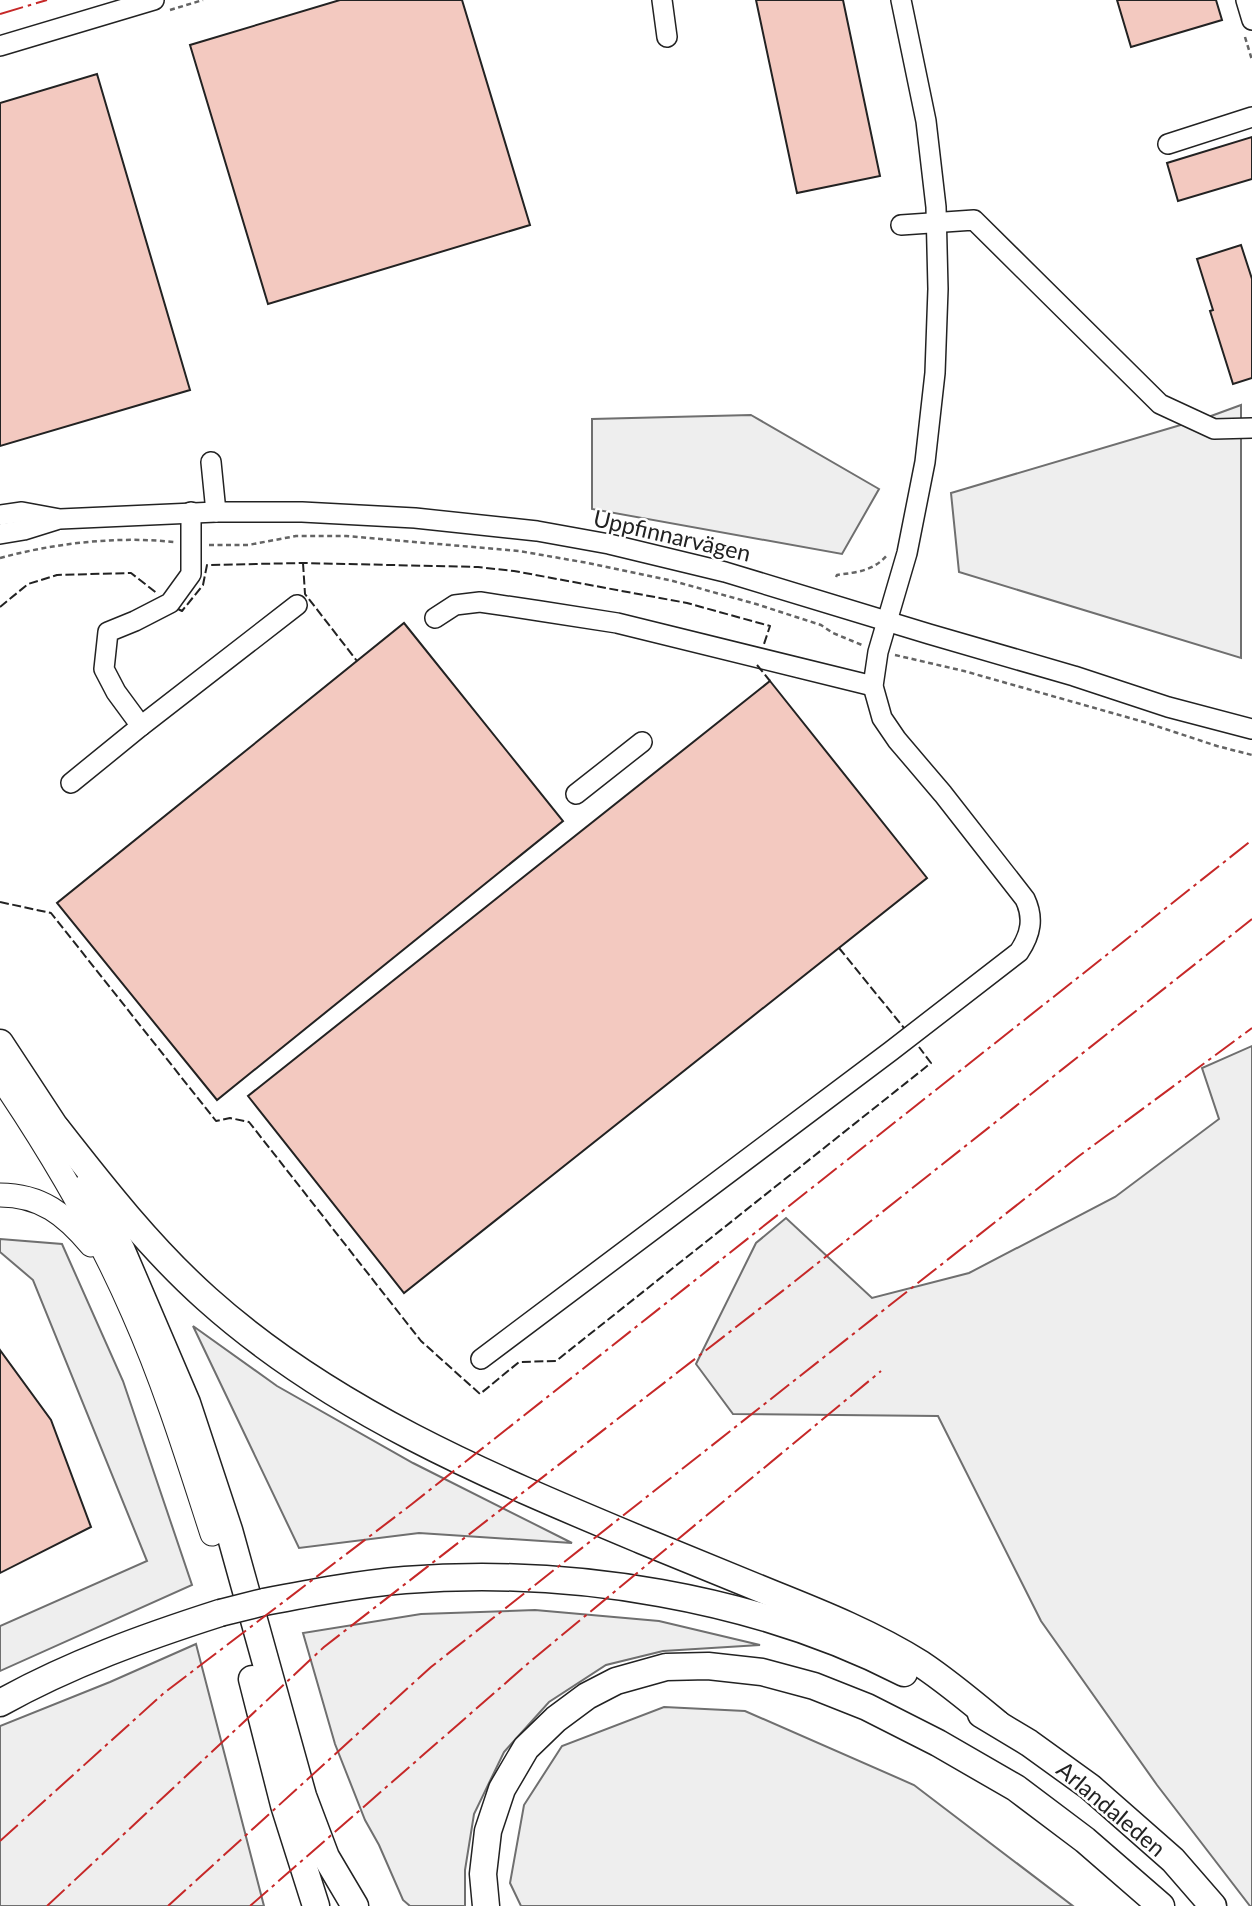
<svg xmlns="http://www.w3.org/2000/svg" width="1252" height="1906" font-family="Lato,sans-serif">
<rect width="100%" height="100%" fill="#fff"/>
<!-- green -->
<g fill="#eee" stroke="#6f6f6f" stroke-width="2">
<polygon points="1241,405 1241,658 959,572 951,493 1211,416"/>
<polygon points="751,415 879,489 842,554 592,509 592,419"/>
<polygon points="1252,1046 1252,1906 1250,1906 1157,1785 1041,1621 938,1416 733,1414 696,1364 756,1243 786,1218 872,1298 969,1273 1115,1197 1219,1119 1202,1068"/>
<polygon points="0,1239 62,1244 123,1381 192,1585 0,1671 0,1626 147,1561 33,1280 0,1252"/>
<polygon points="193,1326 277,1386 413,1463 572,1543 419,1533 299,1548"/>
<polygon points="535,1610 659,1621 760,1645 663,1651 606,1665 549,1702 504,1752 474,1814 465,1870 465,1906 410,1906 403,1900 379,1845 365,1820 335,1744 303,1633 421,1614"/>
<polygon points="196,1644 264,1906 0,1906 0,1726 110,1682"/>
<polygon points="664,1707 745,1711 914,1785 1073,1906 521,1906 510,1883 524,1805 562,1746"/>
</g>
<!-- building -->
<g fill="#f3c9c0" stroke="#222" stroke-width="2">
<polygon points="340,0 462,0 530,225 268,304 190,45"/>
<polygon points="756,0 843,0 880,176 797,193"/>
<polygon points="1117,0 1216,0 1222,20 1131,47"/>
<polygon points="97,74 190,390 0,446 0,103"/>
<polygon points="1252,137 1252,179 1178,201 1167,163"/>
<polygon points="1241,245 1252,279 1252,378 1233,384 1210,311 1213,310 1197,259"/>
<polygon points="404,623 563,821 217,1100 57,903"/>
<polygon points="770,681 927,878 404,1293 248,1096"/>
<polygon points="0,1350 51,1420 91,1527 0,1573"/>
</g>
<g fill="none" stroke-linecap="round" stroke-linejoin="round">
<!-- minor casing -->
<g stroke="#222" stroke-width="22">
<g id="minor">
<polyline points="662,0 667,37"/>
<polyline points="1246,0 1252,20"/>
<polyline points="0,46 154,0"/>
<polyline points="1168,144 1252,117"/>
<polyline points="901,225 974,220 1160,404 1214,429 1252,428"/>
<polyline points="211,462 216,512"/>
<polyline points="191,512 191,574 170,603 135,621 108,632 104,669 116,692 141,726 297,605"/>
<polyline points="0,515 22,512 60,519 216,512 302,512 415,518 537,531 609,544 725,572 929,634 1074,676 1168,707 1252,729"/>
<polyline points="0,534 24,530 56,520"/>
<polyline points="435,618 455,605 480,602 540,611 617,623 873,686"/>
<polyline points="71,783 141,726"/>
<polyline points="576,794 642,742"/>
<path d="M481,1359L891,1051L1019,952C1031,934 1034,918 1025,899L943,794L897,740L882,718L873,686L878,652L907,553L925,462L935,373L938,289L936,207L926,121L901,0"/>
</g>
</g>
<!-- major casing -->
<g stroke="#222" stroke-width="25">
<g id="major">
<path d="M0,1077C51,1152 97,1230 133,1313C165,1385 188,1460 212,1534"/>
<path d="M0,1195C41,1195 66,1215 91,1245"/>
</g>
</g>
<!-- highway casing -->
<g stroke="#222" stroke-width="29">
<g id="highway">
<polyline points="0,1043 65,1142"/>
<path d="M57,1129C103,1188 151,1249 207,1299C332,1411 488,1476 641,1540C685,1558 729,1576 773,1594C823,1614 875,1635 921,1664C948,1682 973,1703 997,1723"/>
<polyline points="88,1185 122,1251 187,1403 229,1530 303,1796 326,1857 355,1906"/>
<path d="M264,1602C311,1593 358,1584 405,1580C570,1567 756,1597 904,1673"/>
<polyline points="252,1679 284,1805 316,1906"/>
<path d="M0,1703C70,1664 145,1637 220,1613"/>
<polyline points="981,1714 1029,1743 1090,1787 1173,1860 1213,1906"/>
<polyline points="486,1906 483,1874 488,1831 502,1789 526,1748 556,1719 587,1696 616,1681 666,1667 708,1666 762,1672 814,1686 867,1707 938,1743 1016,1788 1085,1840 1161,1906"/>
</g>
</g>
<!-- path -->
<g stroke="#646464" stroke-width="2.5" stroke-dasharray="5 3.5" stroke-linecap="butt">
<polyline points="170,10 203,0"/>
<polyline points="1245,37 1252,60"/>
<polyline points="209,545 248,545 296,536 346,536 519,551 588,563 673,581 756,604 821,625 833,633 862,645"/>
<path d="M0,558C55,543 117,536 174,542"/>
<path d="M836,577L837,575C858,572 874,571 888,554"/>
<polyline points="895,655 964,671 1144,722 1217,746 1252,755"/>
</g>
<!-- minor -->
<use href="#minor" stroke="#fff" stroke-width="19"/>
<!-- major -->
<use href="#major" stroke="#fff" stroke-width="23"/>
<!-- highway -->
<use href="#highway" stroke="#fff" stroke-width="26"/>
<!-- highway-bridge casing -->
<g stroke="#222" stroke-width="29" stroke-linecap="butt">
<polyline id="highway-bridge" points="220,1613 264,1602"/>
</g>
<!-- highway-bridge -->
<use href="#highway-bridge" stroke="#fff" stroke-width="26"/>
<!-- fence -->
<g stroke="#222" stroke-width="2" stroke-dasharray="9 3.5" stroke-linecap="butt">
<polyline points="303,563 305,594 357,661"/>
<polyline points="0,607 28,584 57,575 131,573 158,594"/>
<polyline points="178,609 182,611 203,585 207,565 303,563 478,567 514,571 687,603 770,626 763,647"/>
<polyline points="757,665 770,681"/>
<polyline points="0,902 51,913 216,1121 230,1118 249,1122 421,1341 480,1394 519,1362 556,1361 931,1063 919,1047"/>
<polyline points="839,948 904,1028"/>
</g>
<!-- power -->
<g stroke="#c62828" stroke-width="2" stroke-dasharray="24 5 3.5 5" stroke-linecap="butt">
<polyline points="0,14 47,0"/>
<polyline points="0,1841 164,1693 412,1504 1252,840"/>
<polyline points="47,1906 324,1647 785,1289 1252,919"/>
<polyline points="168,1906 431,1667 1079,1156 1252,1028"/>
<polyline points="250,1906 532,1660 881,1371"/>
</g>
</g>
<g text-anchor="middle" stroke-width="5" stroke-linejoin="round" paint-order="stroke">
<!-- street labels -->
<g font-size="23" fill="#222" stroke="#fff">
<text transform="translate(672 536) rotate(13)" y="8">Uppfinnarvägen</text>
<text transform="translate(1111 1809) rotate(40)" y="8">Arlandaleden</text>
</g>
</g>
</svg>
